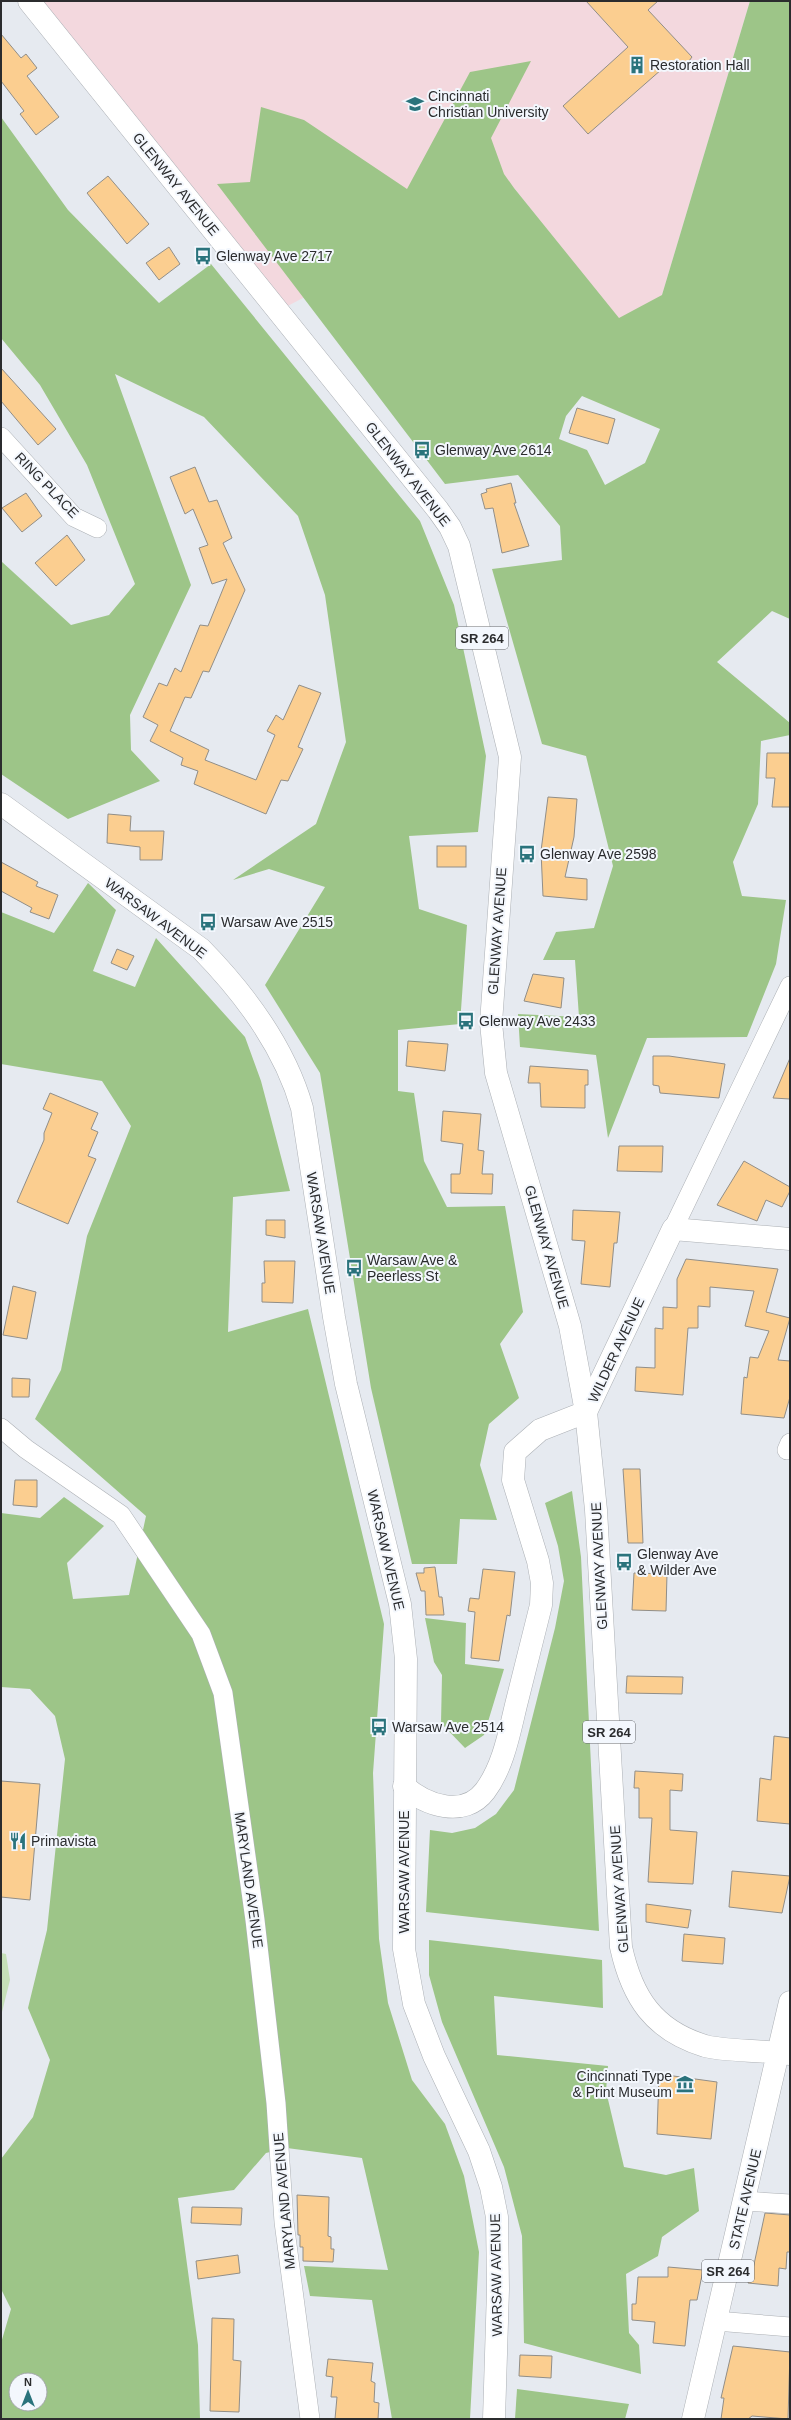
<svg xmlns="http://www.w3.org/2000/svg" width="791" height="2420" font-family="Arial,sans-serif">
<rect width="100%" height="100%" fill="#e6eaf0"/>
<!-- education -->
<polygon fill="#f3d8de" points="29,1 750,1 645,352 514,188 278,311"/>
<!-- green -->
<polygon fill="#c6e0b8" points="1,1953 6,1954 10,1980 2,2012"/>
<!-- forest -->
<g fill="#9dc588" fill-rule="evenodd">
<path d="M750,1H790V619L772,611L717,662L790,723V735L761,741L758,804L733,862L742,896L786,900L776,964L747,1037L647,1038L608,1138L596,1055L520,1047L518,1014L579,1017L575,960H543L556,932L594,928L613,866L586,756L542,744L492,569L562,560L560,526L518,475L445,484L217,184L250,182L261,107L304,120L407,189L470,72L531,61L491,138L504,174L514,188L619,318L662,295ZM582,396L660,429L645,463L605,485L587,450L559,439L566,416Z"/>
<polygon points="1,117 68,210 159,303 211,264 420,521 454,605 486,756 478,832 409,836 419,909 467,925 460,1024 398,1030 398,1091 414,1093 424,1161 447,1207 505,1206 523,1312 500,1344 519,1398 489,1424 480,1465 497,1520 460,1519 457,1564 412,1564 371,1388 320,1073 265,985 325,887 269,869 233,880 316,824 346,742 325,595 298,516 204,417 115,374 191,585 130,715 131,750 160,781 68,819 1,774 1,561 71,625 109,615 135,584 87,465 40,385 1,338"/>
<path d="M88,883L116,910L93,971L135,987L156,938L245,1037L261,1081L290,1191L233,1197L228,1332L308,1309L384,1624L373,1773L379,1939L388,2003L412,2080L445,2124L464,2176L479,2252L470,2419H392L372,2300L310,2296L304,2266L388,2270L362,2158L287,2148L266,2153L234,2190L178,2198L198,2345L200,2419H1V2343L11,2309L1,2289V2159L33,2117L50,2060L28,2008L47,1930L65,1759L55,1716L30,1689L1,1687V1513L40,1518L64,1497L104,1526L67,1563L73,1599L129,1595L146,1516L35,1419L61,1370L87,1236L131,1126L102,1081L1,1064V912L54,933ZM16,2380H40V2404H16Z"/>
<polygon points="572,1491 581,1557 599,1931 426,1912 430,1830 452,1833 475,1828 496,1814 514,1790 555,1628 564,1581 558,1546 545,1503"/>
<polygon points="425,1618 466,1623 465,1664 504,1669 484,1735 465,1748 441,1723 442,1675 434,1662"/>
<polygon points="429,1940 602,1960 603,2008 494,1996 497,2055 608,2066 606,2091 624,2167 666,2175 694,2168 699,2211 662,2237 658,2256 626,2274 629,2333 639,2345 641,2374 524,2343 522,2236 504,2167 442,2022 429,1975"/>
<polygon points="517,2389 629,2404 625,2419 515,2419"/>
</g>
<!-- building -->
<g fill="#fbce90" stroke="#918e88">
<polygon points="586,1 658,1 648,10 692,57 683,69 670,62 588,134 563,106 628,47"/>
<polygon points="1,34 21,58 26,54 37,68 27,76 59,117 36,135 20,114 24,111 1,81"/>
<polygon points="108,176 149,224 127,244 87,193"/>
<polygon points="169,247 180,264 159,280 146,263"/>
<polygon points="1,368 56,429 38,445 1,401"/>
<polygon points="577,408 615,419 608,444 569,433"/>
<polygon points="195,467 209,502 217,500 232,538 223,543 245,590 209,672 203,671 191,698 185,697 170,731 209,750 205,760 256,780 275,735 267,731 276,715 283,720 299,685 321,693 298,747 303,749 288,781 281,780 266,814 194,784 198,771 181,765 183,758 150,741 158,725 143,717 159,683 167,686 175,668 181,672 200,625 208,626 227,579 212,584 199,548 208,545 193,509 185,514 170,477"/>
<polygon points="511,483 516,503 514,503 529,546 502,553 493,508 485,509 481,494 487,492 486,489"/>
<polygon points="26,493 42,516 22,532 2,508"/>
<polygon points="67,535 85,560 56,586 35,563"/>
<polygon points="767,753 790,753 790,807 772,807 775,778 766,778"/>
<polygon points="548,797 577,799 574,837 565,877 587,879 587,900 543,896 541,851"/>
<polygon points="108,814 131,816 130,831 164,831 162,860 140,860 140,847 107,843"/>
<rect x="437" y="846" width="29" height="21"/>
<polygon points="1,862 38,882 36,886 58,895 49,919 30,912 32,908 1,891"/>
<polygon points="117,949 134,956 127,970 111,963"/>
<polygon points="533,974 564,978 561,1008 524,1001"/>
<polygon points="408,1041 448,1044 445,1071 406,1066"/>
<polygon points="653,1056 669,1056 725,1064 719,1098 660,1093 659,1086 653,1085"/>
<polygon points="790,1058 790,1099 773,1098"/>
<polygon points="530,1066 588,1070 588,1085 585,1085 585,1108 541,1107 540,1083 528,1083"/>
<polygon points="50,1093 98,1113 91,1129 98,1132 88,1156 96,1159 68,1224 17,1202 44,1140 44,1133 52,1113 43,1109"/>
<polygon points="443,1111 481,1114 478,1150 484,1151 482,1174 493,1174 492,1194 451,1193 451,1174 460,1174 463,1144 441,1141"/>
<polygon points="619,1146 663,1146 662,1172 617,1171"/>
<polygon points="744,1161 790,1187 790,1191 782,1207 766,1200 757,1221 717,1205"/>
<polygon points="573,1210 620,1212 617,1243 614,1243 610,1287 581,1284 585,1241 572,1240"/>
<polygon points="266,1220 285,1220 285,1238 266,1235"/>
<polygon points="686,1259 778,1269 766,1312 790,1318 778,1360 790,1361 790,1397 784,1418 741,1414 744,1377 747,1378 750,1357 758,1358 769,1331 745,1326 754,1291 710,1287 710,1307 698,1306 698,1328 688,1328 683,1395 635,1391 636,1367 655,1368 655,1328 663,1329 663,1307 677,1308 677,1279"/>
<polygon points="264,1261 295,1261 293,1303 262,1302 262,1283 265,1283"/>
<polygon points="13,1286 36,1292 27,1339 3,1335"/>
<polygon points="12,1378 30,1379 29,1397 12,1397"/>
<polygon points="623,1469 640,1469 643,1543 628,1543"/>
<polygon points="15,1480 37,1480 37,1507 13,1505"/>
<polygon points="435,1567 439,1597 442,1597 444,1615 426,1615 425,1591 421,1591 416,1573 424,1573 424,1568"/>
<polygon points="483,1569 515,1572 510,1616 507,1615 499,1661 471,1658 475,1612 468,1611 470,1598 479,1599"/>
<polygon points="634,1573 667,1574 666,1611 632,1610"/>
<polygon points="627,1676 683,1677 682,1694 626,1693"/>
<polygon points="774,1736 790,1738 790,1824 757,1821 760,1778 771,1780"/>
<polygon points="635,1771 683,1774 682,1791 670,1790 670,1830 697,1832 693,1884 648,1882 652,1818 639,1818 639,1788 634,1788"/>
<polygon points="1,1781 40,1784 30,1900 1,1897"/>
<polygon points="732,1871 790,1876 782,1913 729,1907"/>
<polygon points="646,1904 691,1910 688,1928 646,1922"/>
<polygon points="684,1934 725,1938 723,1964 682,1961"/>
<polygon points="659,2074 717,2082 711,2139 657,2134"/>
<polygon points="297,2195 329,2197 328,2236 331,2237 331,2249 334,2249 333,2262 303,2261 303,2247 300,2247 300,2235 298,2235"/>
<polygon points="192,2207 242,2208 241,2225 191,2223"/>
<polygon points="765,2213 790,2215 790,2252 787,2252 786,2269 779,2268 778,2286 748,2283 753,2269"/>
<polygon points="238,2255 240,2273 198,2279 196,2261"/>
<polygon points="668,2267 703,2270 697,2300 690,2300 685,2346 653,2343 655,2322 632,2320 632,2304 636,2304 638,2277 668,2277"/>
<polygon points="212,2318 234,2319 233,2360 241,2361 239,2412 210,2411"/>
<polygon points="733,2346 790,2352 788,2419 752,2416 748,2419 721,2419 724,2398 721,2398"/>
<polygon points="520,2355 552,2356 551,2378 519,2376"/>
<polygon points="328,2359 373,2363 371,2381 375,2383 374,2402 379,2403 378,2419 335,2419 337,2397 331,2397 333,2377 326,2376"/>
</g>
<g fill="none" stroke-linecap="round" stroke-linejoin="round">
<!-- street casing -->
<g stroke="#acb0b5" stroke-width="20">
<g id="street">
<polyline points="1,437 74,517 97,528"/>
<polyline points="673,1229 790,986"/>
<polyline points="1,1428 26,1449 121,1515 201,1634 223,1693 255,1920 276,2103 284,2222 310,2419"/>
<polyline points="787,1450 790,1443"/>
<polyline points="744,2201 790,2204"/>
<polyline points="716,2321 790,2327"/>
</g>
</g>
<!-- secondary casing -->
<g stroke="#acb0b5" stroke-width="23">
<g id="secondary">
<path d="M1,804L201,949C244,993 285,1048 302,1108L334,1317L346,1384L400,1604L406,1659L404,1949L414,2004L434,2056L479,2151L491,2187L497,2217L498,2289L494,2419"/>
<path d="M404,1786C425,1805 464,1819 485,1791C503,1767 509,1734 516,1705C524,1672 533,1638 541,1605L542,1583L538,1561L513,1480L515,1452L540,1430L586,1412L673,1229L790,1239"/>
<polyline points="790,2002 778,2053 790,2054"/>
</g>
</g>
<!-- primary casing -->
<g stroke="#acb0b5" stroke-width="23">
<path id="primary" d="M29,1L438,510L450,527L459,546L510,757L491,1023L496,1073L570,1326L586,1412L596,1510L621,1947C632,1997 653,2030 705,2046C724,2051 756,2050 778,2053L693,2419"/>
</g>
<!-- street -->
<use href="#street" stroke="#fff" stroke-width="19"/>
<!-- secondary -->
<use href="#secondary" stroke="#fff" stroke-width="22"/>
<!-- primary -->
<use href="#primary" stroke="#fff" stroke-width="22"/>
</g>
<!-- icons -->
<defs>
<g id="building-bare" transform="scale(1.38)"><path d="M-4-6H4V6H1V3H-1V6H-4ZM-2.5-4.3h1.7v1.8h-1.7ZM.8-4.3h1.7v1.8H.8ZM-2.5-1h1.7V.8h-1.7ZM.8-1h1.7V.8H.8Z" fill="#2a737c" stroke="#f3f7fd" stroke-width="2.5" paint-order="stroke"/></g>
<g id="university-bare" transform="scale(1.38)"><path d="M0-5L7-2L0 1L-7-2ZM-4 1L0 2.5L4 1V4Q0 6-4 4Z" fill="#2a737c" stroke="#f3f7fd" stroke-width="2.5" paint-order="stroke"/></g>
<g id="bus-bare" transform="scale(1.38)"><path d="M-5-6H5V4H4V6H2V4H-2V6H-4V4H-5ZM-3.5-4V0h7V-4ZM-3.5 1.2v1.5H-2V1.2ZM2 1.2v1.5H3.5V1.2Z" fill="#2a737c" stroke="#f3f7fd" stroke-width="2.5" paint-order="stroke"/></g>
<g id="restaurant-bare" transform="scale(1.38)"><path d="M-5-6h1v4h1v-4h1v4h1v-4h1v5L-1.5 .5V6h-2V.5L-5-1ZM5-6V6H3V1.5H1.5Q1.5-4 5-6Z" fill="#2a737c" stroke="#f3f7fd" stroke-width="2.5" paint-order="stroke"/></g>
<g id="museum-bare" transform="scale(1.38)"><path d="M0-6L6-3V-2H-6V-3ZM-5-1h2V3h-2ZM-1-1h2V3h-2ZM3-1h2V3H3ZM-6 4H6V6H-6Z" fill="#2a737c" stroke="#f3f7fd" stroke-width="2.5" paint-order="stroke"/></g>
</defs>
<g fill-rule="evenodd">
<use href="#building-bare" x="637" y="65"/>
<use href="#university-bare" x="415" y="104"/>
<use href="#bus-bare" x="203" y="256"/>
<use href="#bus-bare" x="422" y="450"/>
<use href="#bus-bare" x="527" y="854"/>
<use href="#bus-bare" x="208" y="922"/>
<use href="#bus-bare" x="466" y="1021"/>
<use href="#bus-bare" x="354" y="1268"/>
<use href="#bus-bare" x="624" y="1562"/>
<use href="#bus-bare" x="379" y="1727"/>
<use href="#restaurant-bare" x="18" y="1841"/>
<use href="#museum-bare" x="685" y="2084"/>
</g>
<g text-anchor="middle" stroke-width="4" stroke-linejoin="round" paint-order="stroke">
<!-- shield labels -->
<g fill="#f3f7fd" stroke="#67696c" stroke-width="1">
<rect x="456" y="627" width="52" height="22" rx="3"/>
<rect x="583" y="1721" width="52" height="22" rx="3"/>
<rect x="702" y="2260" width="52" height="22" rx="3"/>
</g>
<g font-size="13" font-weight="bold" fill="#2b2c2e">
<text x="482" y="643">SR 264</text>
<text x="609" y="1737">SR 264</text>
<text x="728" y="2276">SR 264</text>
</g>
<!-- poi labels -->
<g font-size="14" fill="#2b2c2e" stroke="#f3f7fd" text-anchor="start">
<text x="650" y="70">Restoration Hall</text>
<text x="428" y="101">Cincinnati<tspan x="428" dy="16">Christian University</tspan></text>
<text x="216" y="261">Glenway Ave 2717</text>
<text x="435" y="455">Glenway Ave 2614</text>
<text x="540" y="859">Glenway Ave 2598</text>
<text x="221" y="927">Warsaw Ave 2515</text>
<text x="479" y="1026">Glenway Ave 2433</text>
<text x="367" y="1265">Warsaw Ave &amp;<tspan x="367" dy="16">Peerless St</tspan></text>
<text x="637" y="1559">Glenway Ave<tspan x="637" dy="16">&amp; Wilder Ave</tspan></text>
<text x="392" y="1732">Warsaw Ave 2514</text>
<text x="31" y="1846">Primavista</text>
<text x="672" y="2081" text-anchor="end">Cincinnati Type<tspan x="672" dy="16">&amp; Print Museum</tspan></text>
</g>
<!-- street labels -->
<g font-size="14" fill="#2b2c2e" stroke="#f3f7fd">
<text transform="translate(176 184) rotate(51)" y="5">GLENWAY AVENUE</text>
<text transform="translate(408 474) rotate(52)" y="5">GLENWAY AVENUE</text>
<text transform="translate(47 485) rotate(46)" y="5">RING PLACE</text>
<text transform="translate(156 918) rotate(37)" y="5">WARSAW AVENUE</text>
<text transform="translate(497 931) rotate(-86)" y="5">GLENWAY AVENUE</text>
<text transform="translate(321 1233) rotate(81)" y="5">WARSAW AVENUE</text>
<text transform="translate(547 1247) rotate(74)" y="5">GLENWAY AVENUE</text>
<text transform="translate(616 1350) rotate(-65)" y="5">WILDER AVENUE</text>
<text transform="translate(386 1550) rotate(77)" y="5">WARSAW AVENUE</text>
<text transform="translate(599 1566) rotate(-93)" y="5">GLENWAY AVENUE</text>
<text transform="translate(404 1872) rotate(-90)" y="5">WARSAW AVENUE</text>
<text transform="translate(249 1880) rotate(82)" y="5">MARYLAND AVENUE</text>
<text transform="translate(619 1889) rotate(-94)" y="5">GLENWAY AVENUE</text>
<text transform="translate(745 2199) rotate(-77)" y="5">STATE AVENUE</text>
<text transform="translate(284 2201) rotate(-95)" y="5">MARYLAND AVENUE</text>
<text transform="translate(496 2275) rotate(-91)" y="5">WARSAW AVENUE</text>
</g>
</g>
<!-- border -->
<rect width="791" height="2420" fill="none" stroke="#2b2c2e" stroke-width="4"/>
<!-- north arrow -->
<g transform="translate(28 2392)"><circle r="19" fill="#f3f7fd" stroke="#a3a6aa"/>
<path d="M0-3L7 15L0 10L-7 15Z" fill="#2a737c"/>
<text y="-6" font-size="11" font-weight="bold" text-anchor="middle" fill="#2b2c2e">N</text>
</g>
</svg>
